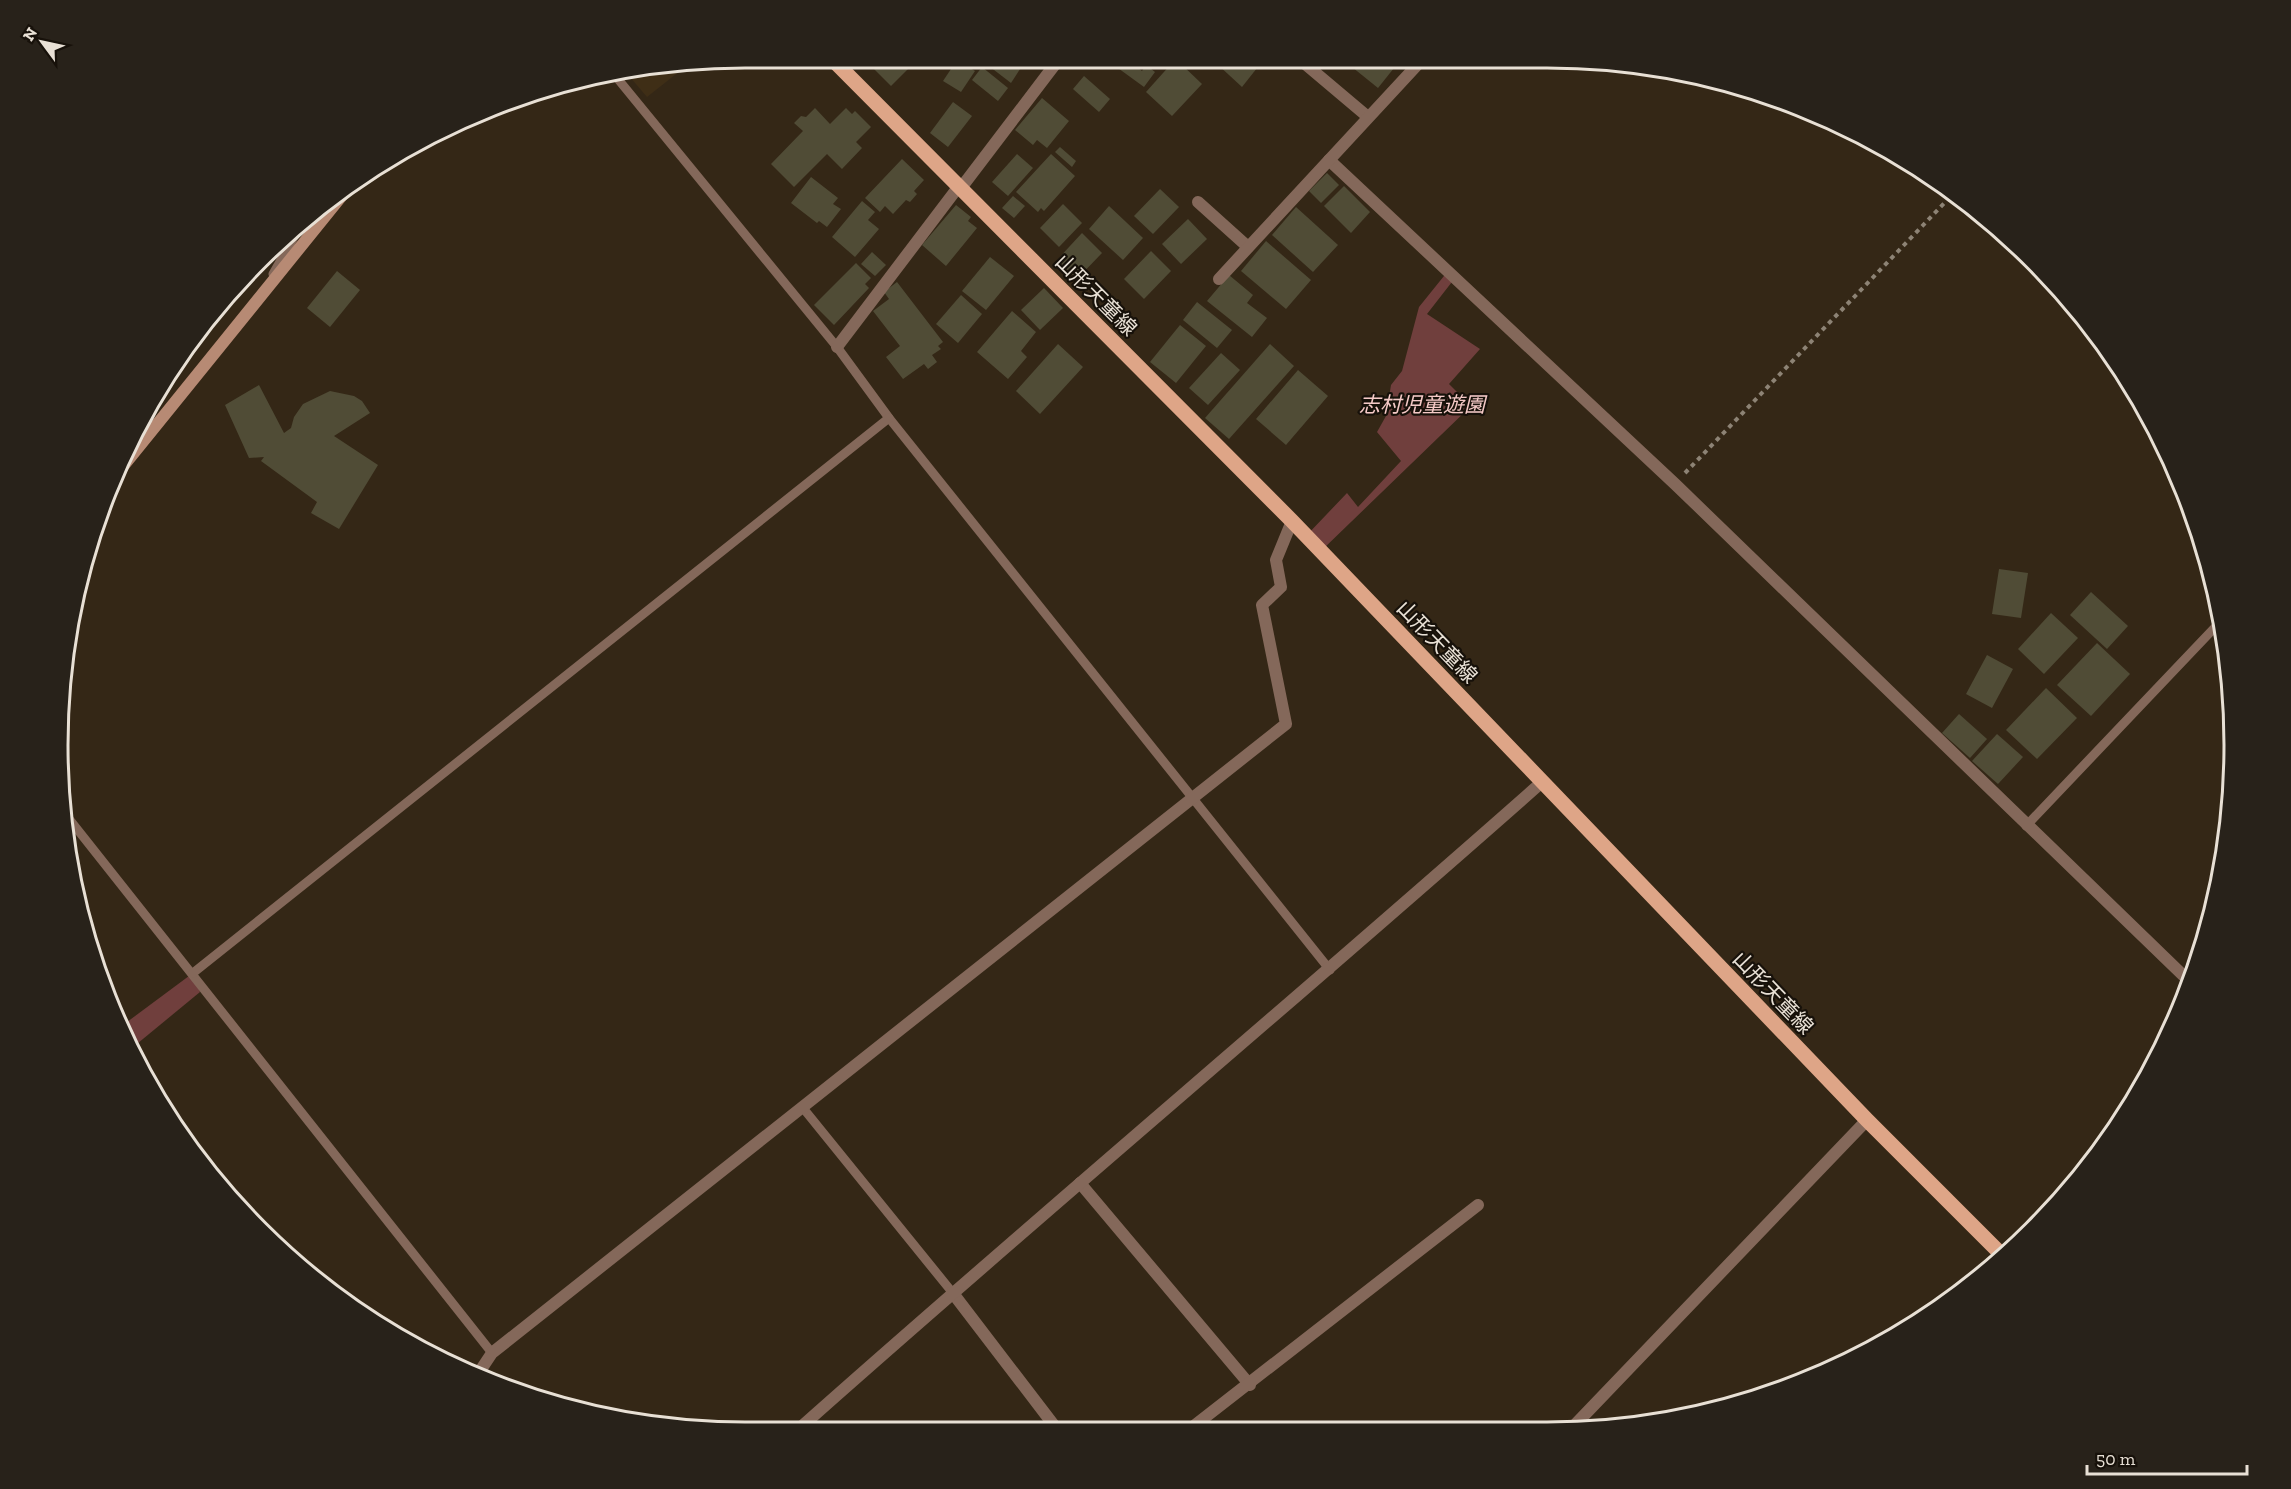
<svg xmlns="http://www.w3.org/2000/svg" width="2291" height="1489" font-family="'Zilla Slab','Noto Sans JP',serif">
<rect width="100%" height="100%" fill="#342716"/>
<!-- built -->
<polygon fill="#3f2e16" points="654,63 690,63 647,97 624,70"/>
<!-- green -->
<g fill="#703f3d">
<polygon points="1448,271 1455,278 1427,314 1480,349 1449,384 1471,406 1321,551 1306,536 1347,493 1358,507 1401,461 1377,432 1386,416 1391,385 1402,371 1419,307"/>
<polygon points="193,973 200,992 132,1048 123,1025"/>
</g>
<!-- building -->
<g fill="#504c36">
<polygon points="868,63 914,63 891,86"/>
<polygon points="955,63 962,63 975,71 961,92 943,81"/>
<polygon points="985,63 1024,63 1011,83"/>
<polygon points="1111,63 1140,63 1137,67 1142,71 1146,65 1155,72 1144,87"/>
<polygon points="1172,63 1180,63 1202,84 1172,116 1146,92"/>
<polygon points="1216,63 1261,63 1242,87"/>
<polygon points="1347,63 1398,63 1378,88"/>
<polygon points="982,67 1008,88 998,101 972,80"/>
<polygon points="1084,76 1110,99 1099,112 1073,89"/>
<polygon points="1042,98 1069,121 1047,148 1037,140 1033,145 1015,130"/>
<polygon points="953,102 972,116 948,147 930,133"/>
<polygon points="815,108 830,124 846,108 852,114 855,111 871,127 856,142 862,148 842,169 827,154 794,187 771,164 803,131 794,123 801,116 806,117"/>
<polygon points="1060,147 1076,161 1072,167 1055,152"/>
<polygon points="1017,154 1033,168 1008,196 992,182"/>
<polygon points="1051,154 1075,176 1044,211 1041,208 1038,212 1016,192"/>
<polygon points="902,159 924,180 914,191 917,194 910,202 906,200 893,214 885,206 880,212 865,198"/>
<polygon points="1327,173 1339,185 1321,203 1309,191"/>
<polygon points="811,177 838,198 833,204 841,209 827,227 819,221 817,223 791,203"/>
<polygon points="1344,186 1370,212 1351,233 1324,206"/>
<polygon points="1160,189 1179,207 1153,234 1134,216"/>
<polygon points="1013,196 1025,206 1014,218 1002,208"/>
<polygon points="862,201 875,212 868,220 879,229 855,257 832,237"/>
<polygon points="1063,204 1082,223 1059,247 1040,228"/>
<polygon points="956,205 971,217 968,221 977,228 946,266 922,245"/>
<polygon points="1109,206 1143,238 1123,260 1089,229"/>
<polygon points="1296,207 1338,245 1313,272 1272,235"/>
<polygon points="1188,219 1207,239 1181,264 1162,244"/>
<polygon points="1082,233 1102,253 1077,279 1057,260"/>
<polygon points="1266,241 1311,280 1286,309 1241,271"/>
<polygon points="1151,251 1171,271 1144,299 1124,279"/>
<polygon points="872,252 886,265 875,276 861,264"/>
<polygon points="990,257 1014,276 986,310 962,291"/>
<polygon points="856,263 871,278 865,284 869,288 834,325 814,305"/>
<polygon points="337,271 360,290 330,327 307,308"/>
<polygon points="1229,275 1253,295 1247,303 1267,318 1252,337 1207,301"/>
<polygon points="897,282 943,342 938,346 941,349 932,355 937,362 928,369 924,364 903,379 886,357 900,346 873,311 889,299 884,292"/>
<polygon points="1044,288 1063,308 1040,330 1021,310"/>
<polygon points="961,295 982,314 958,343 936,324"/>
<polygon points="1197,302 1232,330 1217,348 1183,320"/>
<polygon points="1012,311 1036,332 1021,351 1027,357 1008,379 977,352"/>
<polygon points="1180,325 1206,346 1176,383 1150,362"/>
<polygon points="1058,344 1083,367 1040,414 1016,391"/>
<polygon points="1270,344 1294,366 1229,439 1205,418"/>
<polygon points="1221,353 1240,370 1208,405 1189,388"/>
<polygon points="1298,370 1328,396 1286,445 1256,419"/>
<polygon points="259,385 284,433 291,428 294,417 303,404 330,391 354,396 362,401 370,413 334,436 378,465 339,529 311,513 317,502 261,461 264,457 249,458 225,405"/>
<polygon points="1999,569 2028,573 2021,618 1992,614"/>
<polygon points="2091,592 2128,626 2107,649 2070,615"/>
<polygon points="2051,613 2078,638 2044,674 2018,649"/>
<polygon points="2097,643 2130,674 2091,716 2057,685"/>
<polygon points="1987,655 2013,669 1992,708 1966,694"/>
<polygon points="2046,688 2077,718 2037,759 2006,730"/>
<polygon points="1959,714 1987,739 1970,758 1942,733"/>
<polygon points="1997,734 2023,757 1998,784 1972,761"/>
</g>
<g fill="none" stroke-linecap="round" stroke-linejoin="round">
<!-- path -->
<g stroke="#8d8375" stroke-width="4" stroke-dasharray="4.5 4.5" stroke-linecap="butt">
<polyline points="170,370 192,353"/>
<polyline points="1685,473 1954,193"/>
</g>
<!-- service -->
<g stroke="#84685a" stroke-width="9">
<polyline points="613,73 837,347 889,418 1330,970"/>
<polyline points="273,274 306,216"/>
<polyline points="62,810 492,1353"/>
<polyline points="2026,826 2220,622"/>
<polyline points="193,973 889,418"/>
<polyline points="803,1108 952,1292"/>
</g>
<!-- minor -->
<g stroke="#84685a" stroke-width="12">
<polyline points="1304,63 1368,117"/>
<polyline points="1329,160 1675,484 2190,982"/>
<polyline points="961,188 1056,63"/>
<polyline points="1198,202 1248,247"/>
<polyline points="1219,279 1419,63"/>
<polyline points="837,347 959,186"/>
<polyline points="1080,1183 1250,1385"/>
<polyline points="952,1292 1056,1428"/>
<polyline points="476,1377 492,1353 1286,724 1262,605 1281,587 1276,560 1292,521"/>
<polyline points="1190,1429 1478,1205"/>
<polyline points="1570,1430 1867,1120"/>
</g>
<!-- tertiary -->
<path stroke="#84685a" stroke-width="12" d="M801,1427C1046,1209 1297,999 1542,782"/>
<!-- secondary -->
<polyline stroke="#b78a74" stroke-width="12" points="116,475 357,177"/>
<!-- primary -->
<polyline stroke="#dea587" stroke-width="15" points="836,63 1292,521 1867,1120 2002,1255"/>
</g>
<g text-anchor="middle" stroke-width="4.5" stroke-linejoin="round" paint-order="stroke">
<!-- street labels -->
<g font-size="21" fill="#e8e0d5" stroke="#17110a">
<text transform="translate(1096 295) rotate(45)" y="7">山形天童線</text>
<text transform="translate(1437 642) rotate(46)" y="7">山形天童線</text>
<text transform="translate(1773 993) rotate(46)" y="7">山形天童線</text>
</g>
<!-- park labels -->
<g font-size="21" font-style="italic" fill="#f5cac7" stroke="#17110a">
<text x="1422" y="412">志村児童遊園</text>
</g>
</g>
<!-- crop -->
<path d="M0 0H2291V1489H0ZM745 68H1547A677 677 0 0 1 2224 745V745A677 677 0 0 1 1547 1422H745A677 677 0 0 1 68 745V745A677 677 0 0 1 745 68Z" fill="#28221a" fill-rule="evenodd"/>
<path fill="none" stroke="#e8e0d5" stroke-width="3" d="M745 68H1547A677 677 0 0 1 2224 745V745A677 677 0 0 1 1547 1422H745A677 677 0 0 1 68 745V745A677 677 0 0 1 745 68Z"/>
<!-- north arrow -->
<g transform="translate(42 42) rotate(303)" stroke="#17110a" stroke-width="4.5" paint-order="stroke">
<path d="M0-4.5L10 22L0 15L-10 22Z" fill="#e8e0d5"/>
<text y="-9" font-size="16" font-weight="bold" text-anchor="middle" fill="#e8e0d5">N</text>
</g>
<!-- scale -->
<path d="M2087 1465v9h160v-9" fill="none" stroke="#e8e0d5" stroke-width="3"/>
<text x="2096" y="1465" font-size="18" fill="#e8e0d5" stroke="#17110a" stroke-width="4.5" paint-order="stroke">50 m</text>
</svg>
